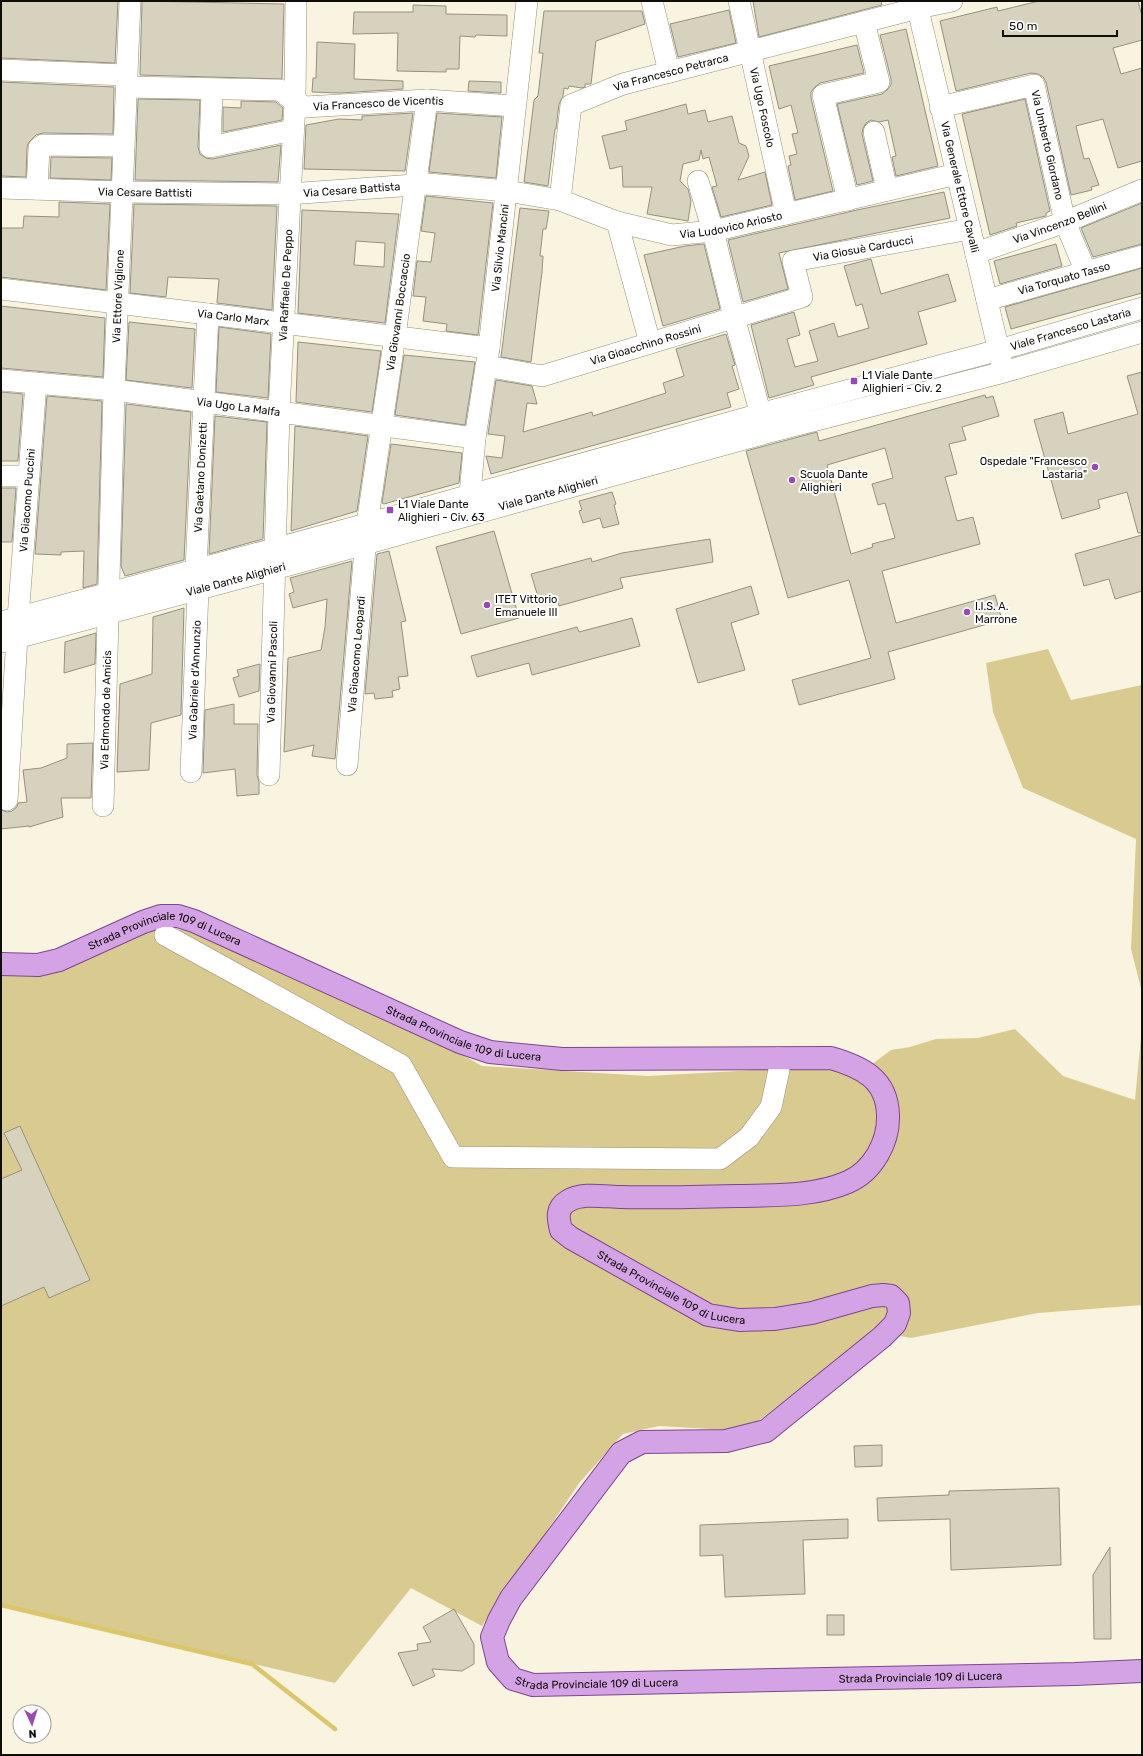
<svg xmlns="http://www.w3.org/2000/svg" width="1143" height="1756" font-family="Rubik,sans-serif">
<rect width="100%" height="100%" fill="#f8f4df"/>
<!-- green -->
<g fill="#d9cb8f">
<polygon points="1048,649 1071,700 1142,685 1142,992 1131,949 1136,839 1023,788 993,712 986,663"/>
<polygon points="149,930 192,930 422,1032 482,1066 648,1076 809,1067 859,1074 891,1050 910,1047 936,1039 978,1038 1015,1029 1063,1076 1135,1100 1142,1027 1142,1305 1038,1313 911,1338 874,1331 757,1422 729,1430 659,1426 623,1434 580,1482 482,1626 411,1588 335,1683 1,1605 1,975 58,971"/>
</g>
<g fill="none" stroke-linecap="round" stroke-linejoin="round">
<!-- stream -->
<polyline stroke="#dbc66b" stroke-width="4.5" points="1,1605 252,1664 335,1729"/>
</g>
<!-- building -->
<g fill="#d7d2be" stroke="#96917e" fill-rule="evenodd">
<polygon points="1,1 118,1 115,63 1,58"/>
<polygon points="142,1 284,4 282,79 140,75"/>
<polygon points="753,1 881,1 882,5 759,37"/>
<polygon points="1039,1 1138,1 1142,16 1142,40 1113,48 1121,74 1142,68 1142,161 1118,168 1103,119 1076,126 1084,159 1089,158 1099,185 1091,187 1092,190 1071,195 1046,82 1043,77 1038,74 1031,73 956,91 940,21 997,7 998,11"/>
<polygon points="413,5 446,6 446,14 507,15 507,36 476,35 475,37 460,36 459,69 446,69 446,72 397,71 398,33 353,34 354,12 413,12"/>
<polygon points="729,10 736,43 678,57 670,24"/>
<polygon points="544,11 642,11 645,24 596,41 591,84 585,84 585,87 582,88 569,86 568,89 564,88 563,96 559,104 556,129 555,129 548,186 524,182 534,100 538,96 543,53 539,53"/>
<polygon points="906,29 938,166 896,176 892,157 896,156 888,120 879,122 871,120 866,123 863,128 862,134 873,181 857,185 837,104 882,94 887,90 891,85 891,79 880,35"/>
<polygon points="317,42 355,44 354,79 403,81 403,89 340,93 312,92 313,78 316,78"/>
<polygon points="857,45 864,73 820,83 815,87 811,92 811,98 833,191 795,200 788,166 791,165 789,156 797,154 792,134 798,133 791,105 779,109 769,66"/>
<polygon points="469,81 501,82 501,93 468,91"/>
<polygon points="1,82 114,87 113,134 43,133 36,135 29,142 27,147 26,177 1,176"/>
<polygon points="138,99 200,100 198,147 200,154 206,158 212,159 281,145 278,182 135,180"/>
<polygon points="1025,99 1050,211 1046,213 1046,216 1016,223 1017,226 990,235 962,114"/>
<polygon points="241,101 276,102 283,108 282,120 223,132 223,107 241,108"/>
<polygon points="686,104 688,114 705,110 708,122 732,116 739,143 746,146 749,156 738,180 765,172 772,205 721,217 712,187 717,186 709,157 703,159 701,150 699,160 683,164 680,181 688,189 691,201 688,221 647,214 652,187 623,187 622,166 610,169 602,136 627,130 625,121"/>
<polygon points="413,113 405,171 304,169 306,125 339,119 362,120 362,116"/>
<polygon points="437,113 502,117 496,178 429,172"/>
<polygon points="51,157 112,158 111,180 50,178"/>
<polygon points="944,192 950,218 779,253 788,289 743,302 728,240 857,210"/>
<polygon points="426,196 493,203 478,335 446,331 447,324 423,321 426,297 413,296 417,261 431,262 435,233 421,231"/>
<polygon points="59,202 110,204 106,290 1,277 1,228 23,228 24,216 59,217"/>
<polygon points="1142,203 1142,244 1093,257 1081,228"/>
<polygon points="134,204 277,206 272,310 217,303 219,279 168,277 166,297 130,293"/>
<polygon points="520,208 549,211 546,229 543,229 540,256 543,256 542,272 531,362 501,357"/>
<path d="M302,210L399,214L385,323L298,313ZM356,241L385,243L384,267L354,265Z"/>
<polygon points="704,244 720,309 663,326 644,255 685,246"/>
<polygon points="1056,244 1062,266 1000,284 994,261"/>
<polygon points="871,259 881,294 948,274 956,301 918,312 927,344 811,377 814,385 769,398 751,325 794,312 800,335 787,339 795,367 818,361 809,331 834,323 838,337 869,328 862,304 856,306 844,266"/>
<polygon points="1142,268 1142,293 1011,329 1005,307"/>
<polygon points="1,306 105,318 103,377 1,368"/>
<polygon points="129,322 195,329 192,388 126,380"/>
<polygon points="219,327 271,334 268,398 216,392"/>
<polygon points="726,334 735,365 732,366 739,389 727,393 731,407 491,474 486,456 502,458 505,436 488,434 496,380 532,386 537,404 527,403 523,432 592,412 593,416 666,393 663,383 684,376 676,349"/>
<polygon points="298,342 381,351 372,412 296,402"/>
<polygon points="404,355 475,362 465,425 395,415"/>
<polygon points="1142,372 1142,533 1138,533 1127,492 1098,500 1100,508 1062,519 1034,420 1063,412 1068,434 1138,414 1127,376"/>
<polygon points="1,392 23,394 18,461 1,461"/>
<path d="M985,395L986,398L993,396L999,416L962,427L966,440L949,444L957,474L945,477L957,521L973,517L980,544L882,571L896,623L995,595L1002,620L888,652L895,679L799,705L792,680L871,658L849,580L788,598L746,451L817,432L819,441ZM885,448L893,478L872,484L878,505L885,503L895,538L872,544L873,547L851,554L827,465Z"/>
<polygon points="47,396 102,401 97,584 83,588 84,551 61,552 61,555 35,554"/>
<polygon points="126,404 191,412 184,560 125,576 121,566"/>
<polygon points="215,416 267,422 263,539 209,554"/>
<polygon points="295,426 368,436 357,511 291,531"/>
<polygon points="391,444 462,453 459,483 384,504 382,503"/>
<polygon points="1,488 16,488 12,542 1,542"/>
<polygon points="612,492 616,504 614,505 619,524 603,528 600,518 583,523 579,511 582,510 579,501"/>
<polygon points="494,531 519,618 461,634 436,547"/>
<polygon points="1142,535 1142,591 1115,599 1109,579 1084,586 1075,554"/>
<polygon points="710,539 713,562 620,578 623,588 559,606 556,596 539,600 531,574 591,558 592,562 622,553"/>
<polygon points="389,551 406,621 401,622 408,676 398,677 400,689 392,691 393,697 375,699 374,693 365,694 377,554"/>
<polygon points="352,561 335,759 312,756 314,745 284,752 288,658 321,650 325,627 327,599 293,608 289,594 294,592 290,578"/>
<polygon points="751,586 759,614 731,623 745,670 698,683 676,609"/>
<polygon points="184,608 181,715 151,723 149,770 117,772 120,684 152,674 153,617"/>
<polygon points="632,618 640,646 532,675 529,663 477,677 471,656 577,627 579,632"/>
<polygon points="96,633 95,664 64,673 65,642"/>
<polygon points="260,664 259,691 239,697 233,678 239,676 237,670"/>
<polygon points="234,704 234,724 258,724 257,775 259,782 259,794 237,796 235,769 203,773 205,710"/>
<polygon points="93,743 91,798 61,798 63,817 29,827 29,826 1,829 1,810 7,812 12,811 17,807 18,803 27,802 23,770 41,768 67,758 67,744"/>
<polygon points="20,1126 90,1280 49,1298 44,1287 1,1306 1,1179 22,1170 4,1133"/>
<polygon points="882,1445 882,1466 855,1467 854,1446"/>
<polygon points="1059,1488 1061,1565 951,1570 950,1519 878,1521 877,1498 949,1495 949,1491"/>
<polygon points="848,1519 848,1538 803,1540 805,1594 725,1597 723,1555 700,1556 700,1525"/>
<polygon points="1110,1547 1111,1639 1094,1639 1093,1575"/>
<polygon points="454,1609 474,1644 474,1664 462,1671 432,1669 435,1676 413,1686 398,1653 418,1650 417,1644 431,1642 423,1627"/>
<rect x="827" y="1615" width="17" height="20"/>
</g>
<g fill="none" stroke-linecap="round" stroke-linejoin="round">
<!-- minor casing -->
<g stroke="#948f7d" stroke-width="22">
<g id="minor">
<polyline points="652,1 669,72"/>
<path id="s1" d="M739,1L786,214"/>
<path id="s2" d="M916,1L1002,364"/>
<polyline points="1,70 126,75"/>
<path id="s3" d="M126,87L280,90L295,102L305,107L427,100L515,106"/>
<polyline points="212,90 210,147 293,130"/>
<path id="s4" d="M940,107L1034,85L1065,222L1086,272"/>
<polyline points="874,132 887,190"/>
<polyline points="698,181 713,231 734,317 764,426"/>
<path id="s5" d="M1,188L122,192L289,194L428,184L507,191L560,200L617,222L672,235L713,231L957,174"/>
<polyline points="37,189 39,148 43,145 124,146"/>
<path id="s6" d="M560,200L571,105L623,84L918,8L952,1"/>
<polyline points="848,200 823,95 879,82 864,22"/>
<polyline points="617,222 650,343"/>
<path id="s7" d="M976,253L1065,222L1142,190"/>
<path id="s8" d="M1,289L489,348"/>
<path id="s9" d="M987,300L1142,256"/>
<path id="s10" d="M486,366L542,376L802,297L793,261L970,229"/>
<path id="s11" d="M1,380L114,390L475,438"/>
<polyline points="1,476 29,476"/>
<path id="s12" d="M470,494L475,438L489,348L527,1"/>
<path id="s13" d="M18,618L36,383"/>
<path id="s14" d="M1,622L367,524L760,414L999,350L1142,308"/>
<path id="s15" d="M1,642L274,569L766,433L1004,372L1142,332"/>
<path id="s16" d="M347,765L367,524L395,336L427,100"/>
<path id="s17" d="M191,772L198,589L196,569L208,314"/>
<path id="s18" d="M269,775L279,411L295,102L296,1"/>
<polyline points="7,800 17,638"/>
<path id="s19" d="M103,806L114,390L130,1"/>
<polyline points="165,935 401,1065 453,1157 720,1159 749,1137 771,1107 779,1070 778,1058"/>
</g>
</g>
<!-- major casing -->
<g stroke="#7d468d" stroke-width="24">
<g id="major">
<path id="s20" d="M1,964L38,965L59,960L143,922L161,916H178L194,921L460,1042L490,1052L562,1059L831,1058C862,1067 887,1079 888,1115C889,1142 873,1171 848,1182C813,1197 774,1195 737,1196C699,1197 660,1198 622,1197C606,1197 582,1192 568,1201C556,1208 558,1218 561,1230L571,1238L708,1315L739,1320L775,1319L812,1313L872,1296L883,1295L891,1296L898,1303L899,1313L895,1324L882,1337L766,1431L726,1441L642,1442L621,1453L511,1598L499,1620L492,1637L498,1662L513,1679L533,1685L1075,1674L1142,1671"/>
</g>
</g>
<!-- minor -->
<use href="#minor" stroke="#fff" stroke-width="21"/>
<!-- major -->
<use href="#major" stroke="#d4a3e6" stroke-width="22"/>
</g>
<!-- markers -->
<g fill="#9b48b7" stroke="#fff" stroke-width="1.5">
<rect x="850" y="377" width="8" height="8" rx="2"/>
<circle cx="1095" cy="467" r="4"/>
<circle cx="792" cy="480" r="4"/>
<rect x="386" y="506" width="8" height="8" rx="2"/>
<circle cx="487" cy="605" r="4"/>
<circle cx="967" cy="612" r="4"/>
</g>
<g text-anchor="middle" stroke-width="4" stroke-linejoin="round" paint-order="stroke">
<!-- street labels -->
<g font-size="11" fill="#0f0d07" stroke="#fff">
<text dy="4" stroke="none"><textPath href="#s6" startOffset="201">Via Francesco Petrarca</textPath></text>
<text dy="4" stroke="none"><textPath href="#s3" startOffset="258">Via Francesco de Vicentis</textPath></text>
<text dy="4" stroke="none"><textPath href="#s1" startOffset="109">Via Ugo Foscolo</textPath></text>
<text dy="4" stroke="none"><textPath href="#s4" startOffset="158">Via Umberto Giordano</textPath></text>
<text dy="4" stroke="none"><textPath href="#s2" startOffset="191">Via Generale Ettore Cavalli</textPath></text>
<text dy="4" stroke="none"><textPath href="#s5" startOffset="351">Via Cesare Battista</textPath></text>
<text dy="4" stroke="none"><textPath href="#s5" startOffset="144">Via Cesare Battisti</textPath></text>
<text dy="4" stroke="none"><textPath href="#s7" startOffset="89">Via Vincenzo Bellini</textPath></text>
<text dy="4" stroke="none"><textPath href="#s5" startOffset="738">Via Ludovico Ariosto</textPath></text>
<text dy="4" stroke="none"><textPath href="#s12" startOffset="248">Via Silvio Mancini</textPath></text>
<text dy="4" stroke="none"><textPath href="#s10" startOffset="437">Via Giosuè Carducci</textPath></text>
<text dy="4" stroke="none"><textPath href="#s9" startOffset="80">Via Torquato Tasso</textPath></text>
<text dy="4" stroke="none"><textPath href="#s18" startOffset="490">Via Raffaele De Peppo</textPath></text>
<text dy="4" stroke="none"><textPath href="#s19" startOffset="510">Via Ettore Viglione</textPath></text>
<text dy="4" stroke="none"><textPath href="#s16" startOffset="456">Via Giovanni Boccaccio</textPath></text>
<text dy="4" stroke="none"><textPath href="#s8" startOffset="234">Via Carlo Marx</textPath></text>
<text dy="4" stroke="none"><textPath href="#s14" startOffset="1109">Viale Francesco Lastaria</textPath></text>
<text dy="4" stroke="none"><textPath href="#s10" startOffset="165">Via Gioacchino Rossini</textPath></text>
<text dy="4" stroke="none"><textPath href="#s11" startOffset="239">Via Ugo La Malfa</textPath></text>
<text dy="4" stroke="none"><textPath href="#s17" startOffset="295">Via Gaetano Donizetti</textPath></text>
<text dy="4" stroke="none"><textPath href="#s15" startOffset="567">Viale Dante Alighieri</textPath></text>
<text dy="4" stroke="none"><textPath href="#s13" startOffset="118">Via Giacomo Puccini</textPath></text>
<text dy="4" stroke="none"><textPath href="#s15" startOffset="243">Viale Dante Alighieri</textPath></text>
<text dy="4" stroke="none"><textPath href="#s16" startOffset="111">Via Gioacomo Leopardi</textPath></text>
<text dy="4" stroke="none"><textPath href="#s18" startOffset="103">Via Giovanni Pascoli</textPath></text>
<text dy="4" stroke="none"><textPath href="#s17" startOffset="92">Via Gabriele d'Annunzio</textPath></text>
<text dy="4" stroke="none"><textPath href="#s19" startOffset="96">Via Edmondo de Amicis</textPath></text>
<text dy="4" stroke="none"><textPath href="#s20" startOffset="173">Strada Provinciale 109 di Lucera</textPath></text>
<text dy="4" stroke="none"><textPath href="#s20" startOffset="497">Strada Provinciale 109 di Lucera</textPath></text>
<text dy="4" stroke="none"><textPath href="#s20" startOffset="1480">Strada Provinciale 109 di Lucera</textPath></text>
<text dy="4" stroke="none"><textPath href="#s20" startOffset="2741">Strada Provinciale 109 di Lucera</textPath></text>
<text dy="4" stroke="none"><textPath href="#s20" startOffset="2417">Strada Provinciale 109 di Lucera</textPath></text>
</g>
<!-- poi labels -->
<g font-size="11" fill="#0f0d07" stroke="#fff" text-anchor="start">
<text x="862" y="379">L1 Viale Dante<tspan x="862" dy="13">Alighieri - Civ. 2</tspan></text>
<text x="1087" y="465" text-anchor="end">Ospedale "Francesco<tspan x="1087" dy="13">Lastaria"</tspan></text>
<text x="800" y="478">Scuola Dante<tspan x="800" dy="13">Alighieri</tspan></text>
<text x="398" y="508">L1 Viale Dante<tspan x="398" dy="13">Alighieri - Civ. 63</tspan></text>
<text x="495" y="603">ITET Vittorio<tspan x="495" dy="13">Emanuele III</tspan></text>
<text x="975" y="610">I.I.S. A.<tspan x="975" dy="13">Marrone</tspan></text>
</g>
</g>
<!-- border -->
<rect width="1143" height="1756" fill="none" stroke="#0f0d07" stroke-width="4"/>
<!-- north arrow -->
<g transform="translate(32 1724) rotate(176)"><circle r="19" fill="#ffffff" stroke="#9f9e9c"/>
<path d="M0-3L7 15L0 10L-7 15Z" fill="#9b48b7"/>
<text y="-6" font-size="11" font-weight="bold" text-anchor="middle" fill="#0f0d07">N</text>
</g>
<!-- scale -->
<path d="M1003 30v6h114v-6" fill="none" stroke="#0f0d07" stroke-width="2"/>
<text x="1009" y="30" font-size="12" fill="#0f0d07" stroke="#ffffff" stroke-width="3" paint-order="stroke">50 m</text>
</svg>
